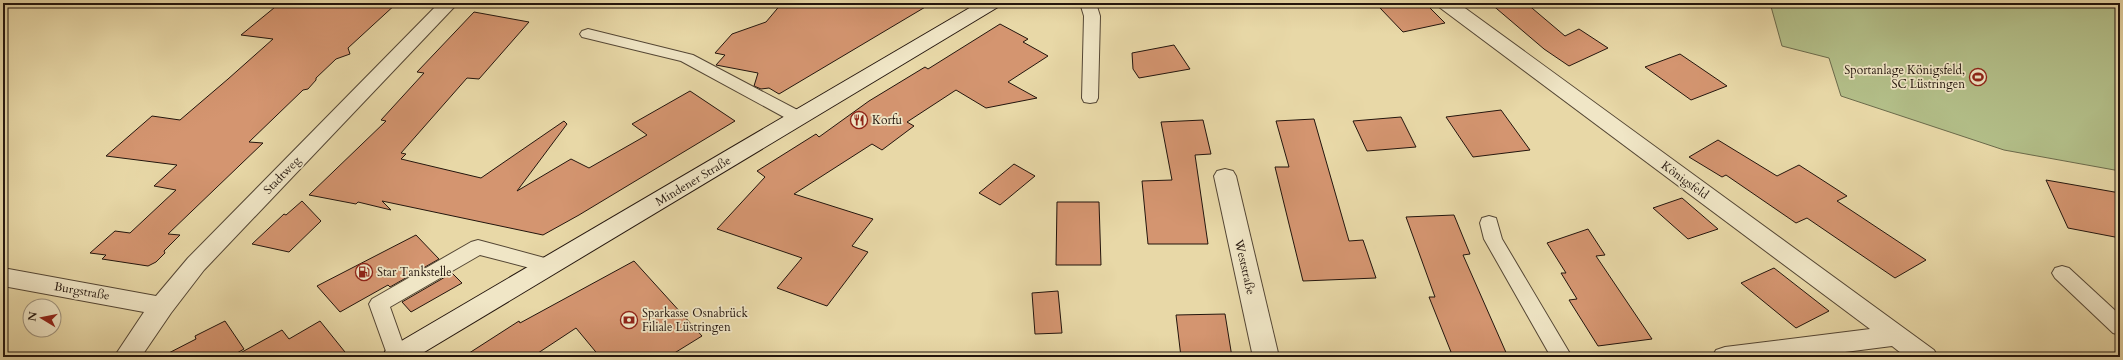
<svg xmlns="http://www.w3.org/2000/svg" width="2123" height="360" font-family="Cardo,serif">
<rect width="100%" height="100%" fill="#e8d8a7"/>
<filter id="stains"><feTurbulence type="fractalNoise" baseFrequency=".005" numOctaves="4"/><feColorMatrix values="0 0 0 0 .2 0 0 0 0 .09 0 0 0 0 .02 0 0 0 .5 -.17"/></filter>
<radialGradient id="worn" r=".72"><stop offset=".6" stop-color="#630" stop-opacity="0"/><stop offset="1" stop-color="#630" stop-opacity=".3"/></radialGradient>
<!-- green -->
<polygon fill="#b3bf89" stroke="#6b6a4b" points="1770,3 2120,3 2120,171 2004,150 1841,96 1829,58 1782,46"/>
<!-- building -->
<g fill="#d49570" stroke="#23150d">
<polygon points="280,3 397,3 348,48 350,54 336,59 316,78 316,80 308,89 303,90 249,142 263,143 168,234 180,235 164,251 165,253 156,262 148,266 102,259 106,255 90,253 115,231 130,233 176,190 154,186 177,165 106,156 152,116 180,120 228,79 273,39 241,35"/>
<polygon points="782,3 932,3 779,94 769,88 761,89 754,86 758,73 716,65 725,55 715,53 732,34 766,22"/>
<polygon points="1405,3 1425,3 1445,23 1403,32 1380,8"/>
<polygon points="1490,3 1526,3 1565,36 1579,29 1608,48 1569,66 1544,49"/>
<polygon points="474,12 529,22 479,79 467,78 401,153 406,154 401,159 481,178 564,121 567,124 517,191 571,159 589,168 647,135 632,124 690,91 735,121 579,215 543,235 382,201 391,210 358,202 356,204 309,195 386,121 381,120 424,73 417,72"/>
<polygon points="1000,24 1028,39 1023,42 1048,56 1008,82 1037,98 986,108 956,90 907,122 914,126 882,150 872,144 794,194 873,219 852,246 868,252 827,306 777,288 802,258 717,229 765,177 757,171 816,134 819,137 869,101 925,67 928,69"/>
<polygon points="1174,45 1190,69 1139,78 1133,69 1132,53"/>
<polygon points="1680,54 1727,86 1691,100 1645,67"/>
<polygon points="1501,110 1530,150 1473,157 1446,117"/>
<polygon points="1401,117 1416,147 1367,151 1353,121"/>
<polygon points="1314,119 1349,241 1363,240 1376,278 1303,281 1275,167 1289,167 1276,121"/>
<polygon points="1203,120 1211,154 1195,155 1208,244 1148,244 1142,181 1172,180 1161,122"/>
<polygon points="1718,140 1777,176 1799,165 1847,196 1837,201 1926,260 1895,278 1807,218 1796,223 1726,175 1722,177 1689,157"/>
<polygon points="1014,164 1035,176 1000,205 979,193"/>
<polygon points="2046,180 2120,193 2120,238 2068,228"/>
<polygon points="1682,198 1718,229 1688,239 1653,208"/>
<polygon points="302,201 321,221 289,252 252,244 284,214 286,215"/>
<polygon points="1057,202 1099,202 1101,265 1056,265"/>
<polygon points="1454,215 1470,254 1463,255 1508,357 1453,357 1429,297 1435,297 1406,217"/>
<polygon points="1588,229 1605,255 1596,256 1652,339 1598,346 1569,300 1577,299 1561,273 1566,273 1547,243"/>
<polygon points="416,235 439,259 390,287 388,285 340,312 317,286"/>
<polygon points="634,261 702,336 668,357 600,357 576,328 532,357 463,357 519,321 520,323"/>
<polygon points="1774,268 1829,311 1796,328 1741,283"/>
<polygon points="452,273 462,283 411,312 402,302"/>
<polygon points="1058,291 1062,333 1035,334 1032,293"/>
<polygon points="1225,314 1232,357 1181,357 1176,315"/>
<polygon points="225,321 244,349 230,357 161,357 196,339 195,336"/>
<polygon points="320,321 349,357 233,357 282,330 289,339"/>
</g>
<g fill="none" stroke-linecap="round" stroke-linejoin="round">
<!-- lane casing -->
<g stroke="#544634" stroke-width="2">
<g id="lane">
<polygon points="1080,3 1096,3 1100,16 1098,98 1096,102 1090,103 1084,102 1082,98 1084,16"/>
<polygon points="588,29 693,55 805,114 807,118 805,122 799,123 793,122 681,61 582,37 580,34 582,31"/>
<polygon points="1489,216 1496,218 1502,239 1572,357 1551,357 1484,239 1480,223 1482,218"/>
<polygon points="478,240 556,261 559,266 556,271 549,273 480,255 390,307 407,355 406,357 388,357 369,304 372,299 471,242"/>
<polygon points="2062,266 2069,268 2120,315 2120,335 2113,333 2055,278 2052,273 2055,268"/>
</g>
</g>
<!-- street casing -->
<g stroke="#544634" stroke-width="2">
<g id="street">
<polygon points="439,3 458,3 204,270 171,313 141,357 114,357 144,312 3,286 3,268 156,296 188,258"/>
<polygon points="1437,3 1458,3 1934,350 1938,357 1906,357 1892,346 1806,357 1712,357 1716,350 1725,347 1870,329 1439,7"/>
<polygon points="1225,169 1233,171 1236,176 1279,357 1253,357 1214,176 1217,171"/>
</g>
</g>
<!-- secondary casing -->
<g stroke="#23150d" stroke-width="2">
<polygon id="secondary" points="978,3 1000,3 998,7 416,357 382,357 386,350"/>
</g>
<!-- lane -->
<use href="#lane" fill="#f0e6c6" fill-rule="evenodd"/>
<!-- street -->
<use href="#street" fill="#f0e6c6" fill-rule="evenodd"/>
<!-- secondary -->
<use href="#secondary" fill="#f0e6c6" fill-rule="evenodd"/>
</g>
<!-- icons -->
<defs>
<g id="stadium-ring" transform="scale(0.9)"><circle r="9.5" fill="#f0e6c6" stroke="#8f2418" stroke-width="1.5"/><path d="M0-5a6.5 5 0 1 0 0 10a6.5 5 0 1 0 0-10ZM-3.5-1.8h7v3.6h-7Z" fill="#8f2418"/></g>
<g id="restaurant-ring" transform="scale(0.9)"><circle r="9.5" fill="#f0e6c6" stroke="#8f2418" stroke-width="1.5"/><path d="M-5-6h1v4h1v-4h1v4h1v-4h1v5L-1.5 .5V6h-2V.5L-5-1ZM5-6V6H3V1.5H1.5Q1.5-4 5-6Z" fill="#8f2418"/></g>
<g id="fuel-ring" transform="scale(0.9)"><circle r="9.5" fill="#f0e6c6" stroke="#8f2418" stroke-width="1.5"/><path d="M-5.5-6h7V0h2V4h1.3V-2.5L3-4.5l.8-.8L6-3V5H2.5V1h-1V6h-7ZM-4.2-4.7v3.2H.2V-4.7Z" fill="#8f2418"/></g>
<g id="bank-ring" transform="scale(0.9)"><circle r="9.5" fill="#f0e6c6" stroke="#8f2418" stroke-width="1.5"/><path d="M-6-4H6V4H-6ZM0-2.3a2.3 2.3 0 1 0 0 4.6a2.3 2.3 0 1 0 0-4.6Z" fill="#8f2418"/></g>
</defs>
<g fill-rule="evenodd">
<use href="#stadium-ring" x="1978" y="77"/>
<use href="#restaurant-ring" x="859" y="120"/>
<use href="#fuel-ring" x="364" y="272"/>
<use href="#bank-ring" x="629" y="320"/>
</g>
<g text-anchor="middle" stroke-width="3.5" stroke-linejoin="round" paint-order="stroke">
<!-- poi labels -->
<g font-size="12" fill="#23150d" stroke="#f0e6c6" text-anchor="start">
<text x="1965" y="74" text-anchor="end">Sportanlage Königsfeld,<tspan x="1965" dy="14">SC Lüstringen</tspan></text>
<text x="872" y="124">Korfu</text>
<text x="377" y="276">Star Tankstelle</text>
<text x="642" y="317">Sparkasse Osnabrück<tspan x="642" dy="14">Filiale Lüstringen</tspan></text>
</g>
<!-- street labels -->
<g font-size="12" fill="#23150d" stroke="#f0e6c6">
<text transform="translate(282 175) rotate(-46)" y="4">Stadtweg</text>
<text transform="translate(1685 180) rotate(36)" y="4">Königsfeld</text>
<text transform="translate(693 181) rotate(-31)" y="4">Mindener Straße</text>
<text transform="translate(1245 267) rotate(77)" y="4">Weststraße</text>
<text transform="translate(82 291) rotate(10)" y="4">Burgstraße</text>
</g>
</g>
<!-- margin -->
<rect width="2123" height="360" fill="none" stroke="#e8d8a7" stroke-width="16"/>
<rect x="4" y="4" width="2115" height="352" fill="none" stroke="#23150d" stroke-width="2"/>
<rect x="8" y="8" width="2107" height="344" fill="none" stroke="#23150d"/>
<!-- north arrow -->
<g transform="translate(42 318) rotate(280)"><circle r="19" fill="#f0e6c6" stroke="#9e927c"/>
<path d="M0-3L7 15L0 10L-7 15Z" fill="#8f2418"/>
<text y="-6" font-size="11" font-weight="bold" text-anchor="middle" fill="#23150d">N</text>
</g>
<rect width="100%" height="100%" filter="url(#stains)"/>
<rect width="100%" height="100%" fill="url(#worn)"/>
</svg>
